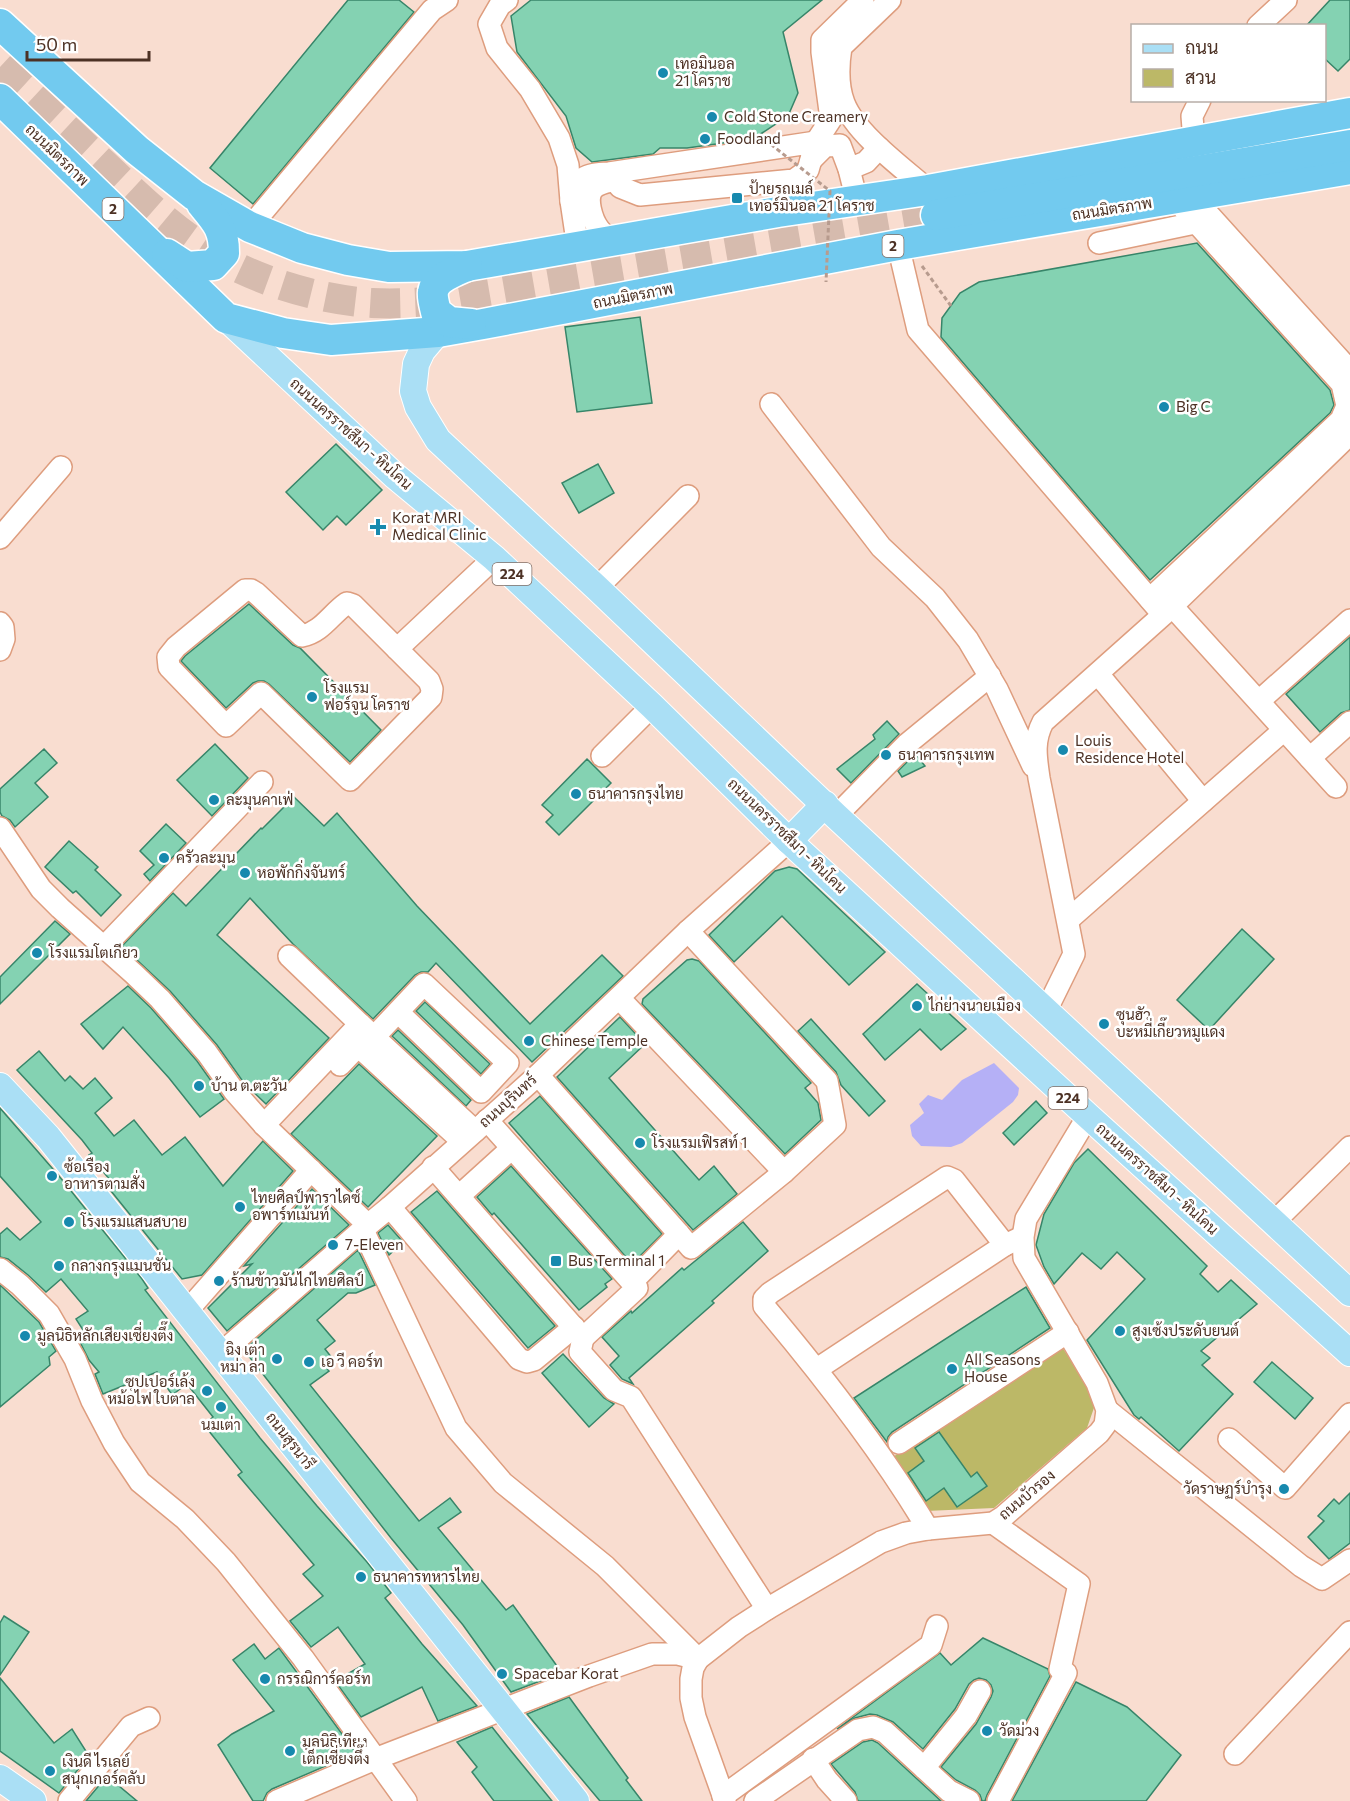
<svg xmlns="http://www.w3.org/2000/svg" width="1350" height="1801" font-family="Commissioner,Sarabun,sans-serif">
<rect width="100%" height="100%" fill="#f9ddd0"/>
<!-- green -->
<polygon fill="#bcb867" points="1060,1344 1094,1395 1096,1402 1087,1428 994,1508 926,1511 890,1459"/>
<!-- water -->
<polygon fill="#b5b0f6" points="994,1063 1019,1088 1018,1095 1013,1102 962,1143 951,1147 921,1146 912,1136 910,1125 924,1113 919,1104 928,1095 942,1100 962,1080"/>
<!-- building -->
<g fill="#84d2b2" stroke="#378569" stroke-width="1.5">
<polygon points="348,0 399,0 414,12 253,204 210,168"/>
<polygon points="531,0 822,0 783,32 798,93 788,116 753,139 687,148 660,148 653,154 592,162 576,148 566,116 517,52 511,16"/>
<polygon points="1330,0 1350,0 1350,59 1338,71 1324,58 1324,26 1306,26"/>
<polygon points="1197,243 1330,390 1334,405 1330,413 1150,580 941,337 942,318 960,293 979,282"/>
<polygon points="640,317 652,403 577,412 565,327"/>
<polygon points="336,444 382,490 346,525 337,516 323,530 286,492"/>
<polygon points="598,464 614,493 579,513 562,483"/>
<polygon points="249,604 293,645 300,648 381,730 350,762 269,684 264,681 258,681 253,683 226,708 181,661 185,656"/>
<polygon points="1350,637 1350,710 1341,713 1320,732 1286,694"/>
<polygon points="887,721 899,734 851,783 837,769 875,739 873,735"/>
<polygon points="215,744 248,778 212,816 177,780"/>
<polygon points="44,749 57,763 35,783 48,797 15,827 10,820 2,816 0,812 0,789"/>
<polygon points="915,754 925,766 902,777 898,771"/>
<polygon points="587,759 611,783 559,835 546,822 553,815 542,805"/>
<polygon points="294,797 324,826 337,813 417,906 530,1024 602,955 623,976 532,1062 436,963 428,972 421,972 415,975 373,1019 293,944 250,898 217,935 329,1038 266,1104 244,1083 217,1045 170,991 122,946 173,893 186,906 261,828 262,829"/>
<polygon points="166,824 186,843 150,881 144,874 154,865 140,851"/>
<polygon points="69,841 98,867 95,870 121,895 101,916 76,891 73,893 45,867"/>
<polygon points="789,867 797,869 885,952 849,985 782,916 734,962 709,935 775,871"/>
<polygon points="55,921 70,934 0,1004 0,977"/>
<polygon points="1242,929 1274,959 1209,1030 1177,1000"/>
<polygon points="692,959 699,961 811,1083 805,1088 818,1103 821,1120 785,1154 642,1004 643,999 687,960"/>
<polygon points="917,984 966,1029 941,1050 920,1029 885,1060 863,1034"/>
<polygon points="128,986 151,1008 197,1061 224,1099 200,1117 169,1078 123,1027 103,1049 81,1024"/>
<polygon points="425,1002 490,1064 481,1074 416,1011"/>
<polygon points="620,1017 645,1044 609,1078 699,1180 714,1166 737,1194 693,1230 557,1077"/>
<polygon points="811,1019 885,1101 869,1116 841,1085 836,1072 798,1031"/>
<polygon points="398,1030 471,1100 466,1106 392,1036"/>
<polygon points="39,1051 65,1081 70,1076 83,1089 95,1078 112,1098 95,1113 114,1136 134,1120 162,1155 185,1137 223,1186 263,1141 293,1171 202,1275 182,1279 111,1191 116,1187 89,1155 92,1153 82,1140 17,1070"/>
<polygon points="359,1064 437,1136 368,1207 291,1134"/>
<polygon points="540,1096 662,1234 632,1264 509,1123"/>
<polygon points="1036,1101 1047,1113 1014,1145 1003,1133"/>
<polygon points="0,1108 59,1176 142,1279 148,1288 145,1290 260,1438 317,1506 367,1562 391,1593 385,1598 422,1644 477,1706 438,1721 422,1687 361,1717 335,1681 365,1664 338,1627 311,1647 290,1621 323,1596 303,1574 314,1565 238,1475 242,1472 204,1425 213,1417 187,1384 172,1395 157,1372 103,1394 95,1374 99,1372 89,1360 78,1338 85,1333 76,1319 88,1311 61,1279 46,1292 28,1275 8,1259 0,1257 0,1234 7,1228 20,1240 41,1222 0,1176"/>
<polygon points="1088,1149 1207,1266 1200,1274 1218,1292 1231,1280 1257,1304 1201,1351 1210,1358 1202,1365 1233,1394 1179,1451 1141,1417 1139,1419 1134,1415 1087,1340 1145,1279 1117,1252 1101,1269 1082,1253 1054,1284 1044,1267 1036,1245 1044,1214 1074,1163"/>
<polygon points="511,1166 612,1279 605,1284 607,1287 579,1310 494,1213 492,1215 477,1197"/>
<polygon points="312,1189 349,1225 227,1331 208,1308 252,1264 244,1266"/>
<polygon points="437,1191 555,1326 528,1348 411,1212"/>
<polygon points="743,1222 768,1251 712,1301 714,1303 629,1378 633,1384 622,1379 610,1365 619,1356 602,1337 631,1311 632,1313 682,1268 684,1270"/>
<polygon points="388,1225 403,1242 389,1255 378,1233"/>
<polygon points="358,1250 375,1285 356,1293 348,1293 317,1320 335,1341 325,1349 332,1358 324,1365 329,1371 310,1385 419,1521 450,1498 461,1512 438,1528 506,1610 513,1605 562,1673 511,1692 463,1625 391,1538 244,1350"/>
<polygon points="0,1285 39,1322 56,1351 49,1357 50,1365 0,1407"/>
<polygon points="1026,1287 1050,1328 892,1432 888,1437 887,1442 854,1398"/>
<polygon points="563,1354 604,1398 614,1404 589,1427 542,1373"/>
<polygon points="1272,1362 1313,1398 1295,1419 1254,1382"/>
<polygon points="939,1432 971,1477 977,1472 987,1486 957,1507 944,1488 926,1501 908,1473 924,1461 915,1448"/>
<polygon points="1350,1493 1350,1543 1329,1559 1308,1537 1324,1521 1318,1516 1334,1499 1339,1504"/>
<polygon points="4,1616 29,1632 0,1675 0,1623"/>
<polygon points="983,1638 1048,1669 1050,1676 987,1795 985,1801 982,1801 980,1795 975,1790 956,1780 941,1767 976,1724 991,1697 993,1691 991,1685 986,1680 979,1678 974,1680 969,1684 955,1709 923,1749 893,1722 877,1715 870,1714 855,1718 837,1729 940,1653 951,1665"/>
<polygon points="254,1644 265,1659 279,1648 356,1753 272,1789 267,1793 263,1801 253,1801 218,1745 232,1734 274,1711 233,1660"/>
<polygon points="0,1678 54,1743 72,1729 89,1756 59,1793 0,1751"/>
<polygon points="1076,1682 1127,1707 1181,1755 1146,1801 1012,1801"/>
<polygon points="569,1697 628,1778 626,1780 642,1801 600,1801 527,1714"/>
<polygon points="492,1727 507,1746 552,1801 494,1801 472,1772 477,1767 457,1742"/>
<polygon points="872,1740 878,1743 941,1801 858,1801 855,1792 831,1764 863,1742"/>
<polygon points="107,1776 137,1801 86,1801"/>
</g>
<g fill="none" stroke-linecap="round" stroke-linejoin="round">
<!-- highway-tunnel -->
<path stroke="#d6bbae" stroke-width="30" stroke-dasharray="30 15" stroke-linecap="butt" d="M0,67C36,100 71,133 107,167C141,199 175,232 216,256C260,282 321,300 372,303C392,304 412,303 432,302L936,215"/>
<!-- minor casing -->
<g stroke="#de9d7e" stroke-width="24">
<g id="minor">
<polyline points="507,0 500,5 489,24 497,48 530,89 559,138 568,165 571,201 578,248"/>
<path d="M890,0L841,47C838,66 837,85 844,103C856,134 903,168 928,190"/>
<polyline points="1258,26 1286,0"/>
<polyline points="1194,141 1192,116 1200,100"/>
<polyline points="816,142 831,119 822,52 822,40 863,0"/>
<polyline points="811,160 825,146 840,145 849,169 857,201"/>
<polyline points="849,169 866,162 879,148"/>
<polyline points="1192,196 1350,371"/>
<path d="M571,201C578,177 584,174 609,173L816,142L808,170L794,180L640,195L620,187L615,180C608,182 598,183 593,189C585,198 592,220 599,229C603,234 608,238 613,242"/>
<polyline points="250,227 432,10 447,0"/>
<polyline points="1099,243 1195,223"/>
<polyline points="898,245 918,330 1159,610"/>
<polyline points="771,404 881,547 935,598 968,640 997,689 1033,766"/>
<polyline points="0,538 61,467"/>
<polyline points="597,588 688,496"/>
<path d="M245,590H251L256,593L302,636C322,632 331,614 347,603L353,605L429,681L432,689L431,697L350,780L261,693L226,726L169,667L168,657L176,647Z"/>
<polyline points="1150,599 1341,420 1347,406 1342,384 1175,199"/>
<polyline points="1172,606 1336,787"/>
<polyline points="0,623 3,627 4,639 0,650"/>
<polyline points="397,649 494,558"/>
<polyline points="1098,674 1203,801"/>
<polyline points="1259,701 1350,620"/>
<polyline points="602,756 652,706"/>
<polyline points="1310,758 1350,722"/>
<polyline points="836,816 907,744 990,676"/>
<polyline points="0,828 41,889 60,908 134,974 160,999 207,1053 234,1091 264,1125 368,1225"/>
<polyline points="1068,920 1284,730"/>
<polyline points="104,947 262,782"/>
<polyline points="289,956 360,1024"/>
<polyline points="619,998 784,1172"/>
<path d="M1046,1011L1074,954L1039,778C1036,757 1033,741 1043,722L1163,615L1350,434"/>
<polyline points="374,1037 424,984 508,1063 481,1092 398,1012"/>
<polyline points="340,1065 358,1046 462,1141"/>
<polyline points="538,1075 679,1234"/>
<polyline points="264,1125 360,1024 475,1131"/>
<polyline points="433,1167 583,1338 637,1288 487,1120"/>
<polyline points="459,1196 512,1148"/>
<polyline points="390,1207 519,1359 527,1362 534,1360 574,1327"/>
<polyline points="1273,1223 1350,1147"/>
<polyline points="363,1230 456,1428 503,1483 605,1566 698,1659"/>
<polyline points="0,1269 20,1285 49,1314 75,1359 92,1401 114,1443 140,1482 185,1519 226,1562 303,1658 406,1801"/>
<polyline points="632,1282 679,1234 691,1248 784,1172 835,1125 827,1081 688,931"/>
<polyline points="187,1311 311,1170"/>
<polyline points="583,1338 580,1352 614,1390 631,1397 767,1609"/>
<polyline points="220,1354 368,1225 390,1207 538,1075 688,931 789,841"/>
<polyline points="817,1369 1005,1245 1018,1239"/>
<polyline points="1107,1410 1301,1566 1322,1579 1350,1560"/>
<polyline points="1229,1439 1285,1488 1350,1414"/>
<polyline points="899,1443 1068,1332"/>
<polyline points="993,1523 1079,1584 1060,1669 1066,1673 998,1801"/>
<path d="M928,1529C881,1450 823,1376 764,1306V1299L770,1293L947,1177L954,1180L1005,1245"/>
<polyline points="1235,1754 1350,1632"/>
<polyline points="813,1759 827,1780 846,1801"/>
<polyline points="924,1768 966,1716 980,1691"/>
<polyline points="723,1796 931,1645 937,1626"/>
<polyline points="69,1801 131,1726 149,1718"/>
<polyline points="277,1801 375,1759 589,1676 652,1654 678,1654 698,1659"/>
<polyline points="725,1801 695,1717 691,1698 691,1679 693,1668 698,1659 739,1627 767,1609 881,1542 906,1533 928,1529 993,1523 1004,1516 1099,1433 1105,1425 1107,1410 1097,1383 1024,1258 1023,1237 1026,1219 1088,1116"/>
<polyline points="755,1801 858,1730 873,1727 885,1732 949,1791 969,1801"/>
</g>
</g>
<!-- major casing -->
<g stroke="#fff" stroke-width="28">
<g id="major">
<polyline points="226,318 395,476 494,558 652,706 789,841 1088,1116 1350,1353"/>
<polyline points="438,332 422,351 416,364 413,391 418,407 438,440 597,588 836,816 1350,1293"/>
<polyline points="789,841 825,804"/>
<polyline points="0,1086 48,1137 576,1801"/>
<polyline points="0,1778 33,1801"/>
</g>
</g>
<!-- highway casing -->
<g stroke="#fff" stroke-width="33">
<g id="highway">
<polyline points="0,24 137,150 194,195 250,227 302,248 348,260 389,267 467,266 778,212 928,190 1350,113"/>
<polyline points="0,99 226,318 283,333 331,340 438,332 483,324 898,245 1350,169"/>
<polyline points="936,215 1350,145"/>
<path d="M167,254L187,267L213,265L224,253C224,229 217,222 202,204"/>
<path d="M467,266C456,271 435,278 433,292C432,298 435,307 436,312L449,322L471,324"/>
</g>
</g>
<!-- path -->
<polyline stroke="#b79b8e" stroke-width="3" stroke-dasharray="4.5 3" stroke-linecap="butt" points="922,266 951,306"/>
<!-- minor -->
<use href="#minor" stroke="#fff" stroke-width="21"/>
<!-- major -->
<use href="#major" stroke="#aadff5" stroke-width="26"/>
<!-- highway -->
<use href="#highway" stroke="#72caef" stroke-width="30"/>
<!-- path-bridge -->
<polyline stroke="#b79b8e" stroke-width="3" stroke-dasharray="4.5 3" stroke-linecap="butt" points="759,135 830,191 826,282"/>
</g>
<!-- markers -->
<g fill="#1789ae" stroke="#fff" stroke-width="2">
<circle cx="663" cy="73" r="6"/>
<circle cx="712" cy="117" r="6"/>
<circle cx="705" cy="139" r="6"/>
<rect x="731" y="192" width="12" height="12" rx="3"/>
<circle cx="1164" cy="407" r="6"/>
<path d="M375 518h6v6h6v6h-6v6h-6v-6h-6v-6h6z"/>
<circle cx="312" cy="697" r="6"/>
<circle cx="1063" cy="750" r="6"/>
<circle cx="886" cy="755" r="6"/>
<circle cx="576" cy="794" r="6"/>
<circle cx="214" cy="800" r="6"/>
<circle cx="164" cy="858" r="6"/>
<circle cx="245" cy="873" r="6"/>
<circle cx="37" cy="953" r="6"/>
<circle cx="917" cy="1006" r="6"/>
<circle cx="1104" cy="1024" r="6"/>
<circle cx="529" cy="1041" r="6"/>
<circle cx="199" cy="1086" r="6"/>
<circle cx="640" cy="1143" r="6"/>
<circle cx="52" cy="1176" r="6"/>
<circle cx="240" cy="1207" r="6"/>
<circle cx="69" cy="1222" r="6"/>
<circle cx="333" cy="1245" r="6"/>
<rect x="550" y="1255" width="12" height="12" rx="3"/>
<circle cx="59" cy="1266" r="6"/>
<circle cx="219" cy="1281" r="6"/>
<circle cx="1120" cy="1331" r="6"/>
<circle cx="25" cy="1336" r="6"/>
<circle cx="277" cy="1359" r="6"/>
<circle cx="309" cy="1362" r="6"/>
<circle cx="952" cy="1369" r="6"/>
<circle cx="207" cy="1391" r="6"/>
<circle cx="221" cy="1407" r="6"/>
<circle cx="1284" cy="1489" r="6"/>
<circle cx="361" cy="1577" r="6"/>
<circle cx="502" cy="1674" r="6"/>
<circle cx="265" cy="1679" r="6"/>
<circle cx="987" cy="1731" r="6"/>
<circle cx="290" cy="1751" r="6"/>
<circle cx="50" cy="1771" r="6"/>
</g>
<g text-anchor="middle" stroke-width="5" stroke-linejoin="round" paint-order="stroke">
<!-- shield labels -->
<g fill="#fff" stroke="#826f66" stroke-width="1.5">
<rect x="102.5" y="198" width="21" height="22" rx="4.5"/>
<rect x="882.5" y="235" width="21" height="22" rx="4.5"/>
<rect x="492.5" y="563" width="39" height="22" rx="4.5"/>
<rect x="1048.5" y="1087" width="39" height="22" rx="4.5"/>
</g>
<g font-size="14" font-weight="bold" fill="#4c3124">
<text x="113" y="214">2</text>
<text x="893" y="251">2</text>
<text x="512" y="579">224</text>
<text x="1068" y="1103">224</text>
</g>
<!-- poi labels -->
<g font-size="15" fill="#4c3124" stroke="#fff" text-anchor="start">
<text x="675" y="69">เทอมินอล<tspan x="675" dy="17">21 โคราช</tspan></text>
<text x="724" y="122">Cold Stone Creamery</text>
<text x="717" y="144">Foodland</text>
<text x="749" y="194">ป้ายรถเมล์<tspan x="749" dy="17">เทอร์มินอล 21 โคราช</tspan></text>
<text x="1176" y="412">Big C</text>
<text x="392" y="523">Korat MRI<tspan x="392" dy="17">Medical Clinic</tspan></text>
<text x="324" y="693">โรงแรม<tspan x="324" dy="17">ฟอร์จูน โคราช</tspan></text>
<text x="1075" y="746">Louis<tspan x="1075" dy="17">Residence Hotel</tspan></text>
<text x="898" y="760">ธนาคารกรุงเทพ</text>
<text x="588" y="799">ธนาคารกรุงไทย</text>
<text x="226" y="805">ละมุนคาเฟ่</text>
<text x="176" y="863">ครัวละมุน</text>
<text x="257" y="878">หอพักกิ่งจันทร์</text>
<text x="49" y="958">โรงแรมโตเกียว</text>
<text x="929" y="1011">ไก่ย่างนายเมือง</text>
<text x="1116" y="1020">ซุนฮัว<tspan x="1116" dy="17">บะหมี่เกี๊ยวหมูแดง</tspan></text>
<text x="541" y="1046">Chinese Temple</text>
<text x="211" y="1091">บ้าน ต.ตะวัน</text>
<text x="652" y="1148">โรงแรมเฟิรสท์ 1</text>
<text x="64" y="1172">ซ้อเรือง<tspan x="64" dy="17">อาหารตามสั่ง</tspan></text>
<text x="252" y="1203">ไทยศิลป์พาราไดซ์<tspan x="252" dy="17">อพาร์ทเม้นท์</tspan></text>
<text x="81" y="1227">โรงแรมแสนสบาย</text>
<text x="345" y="1250">7-Eleven</text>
<text x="568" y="1266">Bus Terminal 1</text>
<text x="71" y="1271">กลางกรุงแมนชั่น</text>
<text x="231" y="1286">ร้านข้าวมันไก่ไทยศิลป์</text>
<text x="1132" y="1336">สูงเซ้งประดับยนต์</text>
<text x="37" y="1341">มูลนิธิหลักเสียงเซี่ยงตึ๊ง</text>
<text x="265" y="1355" text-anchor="end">ฉิง เต่า<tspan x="265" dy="17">หม่า ล่า</tspan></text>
<text x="964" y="1365">All Seasons<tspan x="964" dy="17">House</tspan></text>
<text x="321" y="1367">เอ วี คอร์ท</text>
<text x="195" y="1387" text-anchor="end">ซุปเปอร์เล้ง<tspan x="195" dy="17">หม้อไฟ ใบตาล</tspan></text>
<text x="221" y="1430" text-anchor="middle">นมเต่า</text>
<text x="1272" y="1494" text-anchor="end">วัดราษฏร์บำรุง</text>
<text x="373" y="1582">ธนาคารทหารไทย</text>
<text x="514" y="1679">Spacebar Korat</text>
<text x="277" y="1684">กรรณิการ์คอร์ท</text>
<text x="999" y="1736">วัดม่วง</text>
<text x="302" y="1747">มูลนิธิเทียง<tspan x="302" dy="17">เต็กเซี่ยงตึ๊ง</tspan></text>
<text x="62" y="1767">เงินดี ไรเลย์<tspan x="62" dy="17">สนุกเกอร์คลับ</tspan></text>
</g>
<!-- street labels -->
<g font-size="15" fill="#4c3124" stroke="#fff">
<text transform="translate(57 155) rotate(44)" y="5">ถนนมิตรภาพ</text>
<text transform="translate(1112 209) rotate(-9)" y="5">ถนนมิตรภาพ</text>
<text transform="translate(633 296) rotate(-11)" y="5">ถนนมิตรภาพ</text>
<text transform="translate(351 434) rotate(42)" y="5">ถนนนครราชสีมา - หินโคน</text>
<text transform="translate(787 836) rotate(44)" y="5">ถนนนครราชสีมา - หินโคน</text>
<text transform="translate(508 1101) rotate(-42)" y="5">ถนนบุรินทร์</text>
<text transform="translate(1157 1179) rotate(42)" y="5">ถนนนครราชสีมา - หินโคน</text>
<text transform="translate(290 1441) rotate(52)" y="5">ถนนสุรนารี</text>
<text transform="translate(1027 1495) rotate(-40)" y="5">ถนนบัวรอง</text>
</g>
</g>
<!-- legend -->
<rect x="1131" y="24" width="195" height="78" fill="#ffffff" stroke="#b7ada7" stroke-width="1.5"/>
<rect x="1143" y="44" width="30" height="9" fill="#aadff5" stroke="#b7ada7" stroke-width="1.5"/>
<text x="1185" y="54" font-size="18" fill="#4c3124">ถนน</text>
<rect x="1143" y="69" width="30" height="18" fill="#bcb867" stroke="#b7ada7" stroke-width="1.5"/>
<text x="1185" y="84" font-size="18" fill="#4c3124">สวน</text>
<!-- scale -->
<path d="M27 51v9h122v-9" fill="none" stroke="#4c3124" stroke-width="3"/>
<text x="36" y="51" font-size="18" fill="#4c3124" stroke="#ffffff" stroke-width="4.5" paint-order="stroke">50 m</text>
</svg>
